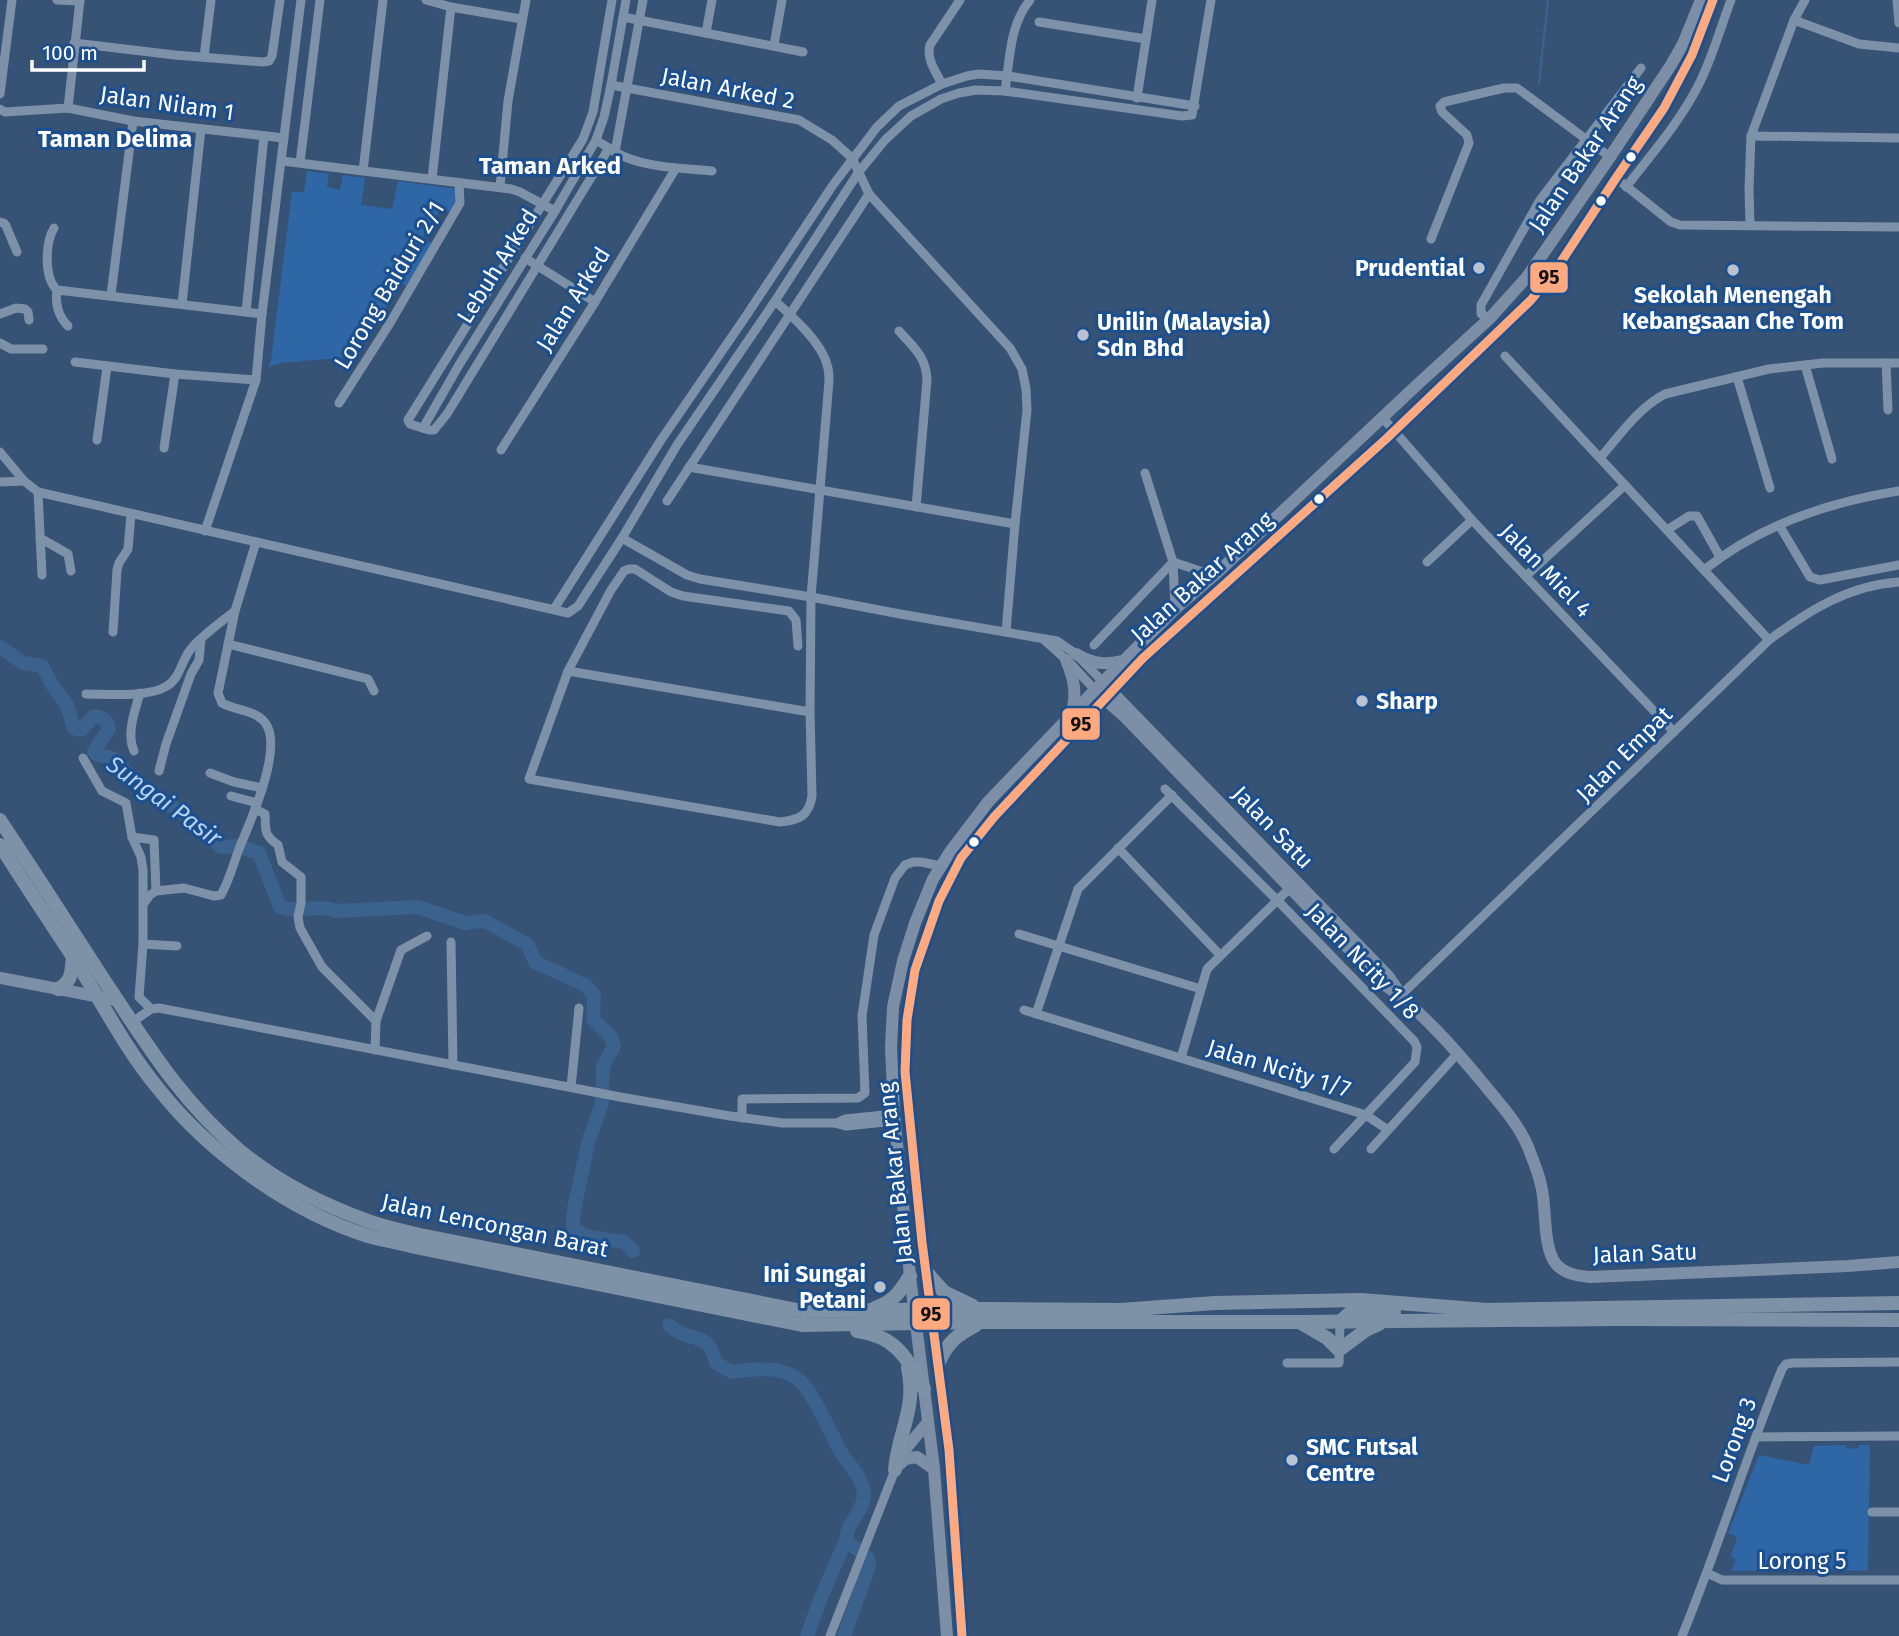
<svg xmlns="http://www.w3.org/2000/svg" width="1899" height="1636" font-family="'Fira Sans',sans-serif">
<rect width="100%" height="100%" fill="#365274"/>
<!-- green -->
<g fill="#2f66a5">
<polygon points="307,171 329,174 327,187 340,190 343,175 365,178 361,205 392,209 398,181 457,189 454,208 451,213 441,209 423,237 432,244 406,286 402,284 351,357 281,363 268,367 271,360 292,192 304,192"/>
<polygon points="1846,1445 1846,1448 1858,1449 1859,1445 1870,1445 1868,1571 1829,1570 1829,1565 1818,1564 1817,1570 1731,1571 1736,1560 1731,1556 1737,1537 1728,1533 1759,1455 1809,1465 1814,1446"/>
</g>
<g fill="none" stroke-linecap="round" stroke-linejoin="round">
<!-- stream -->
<polyline stroke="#3b618d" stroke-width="2.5" points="1539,83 1548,0"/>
<!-- river -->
<g stroke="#3b618d" stroke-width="14">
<path d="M0,647L23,663L42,666L53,686L67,705L74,728L81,730L94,716C103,717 107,720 109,729L94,751L96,754L115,759L131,777L153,796L179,810L221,847L238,846L259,853L280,907C300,914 317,903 336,911L418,907L465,923L485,921L528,945L535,962L585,985L594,995L593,1019L611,1037L614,1046L603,1066L602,1103L588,1143L573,1215V1228L584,1236L624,1242L633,1251"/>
<path d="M669,1325C690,1345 708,1328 716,1363L732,1372C752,1369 783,1365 800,1381C814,1393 831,1435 841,1452C849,1466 863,1477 864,1494C865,1512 841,1526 848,1544L853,1546L868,1558L869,1566L844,1636"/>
<polyline points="807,1636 820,1600 846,1540"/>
</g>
<!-- minor -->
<g stroke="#7d92a8" stroke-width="9">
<polyline points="57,0 80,1"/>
<polyline points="426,0 451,7 521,19"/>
<polyline points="1897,0 1899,23"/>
<polyline points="623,17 803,52"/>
<polyline points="1794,20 1859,44 1899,48"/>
<polyline points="1039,22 1146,39"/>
<polyline points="706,33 712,0"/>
<polyline points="74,43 175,55 263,62 269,61 272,56 280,0"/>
<polyline points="774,45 782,0"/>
<polyline points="204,57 211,0"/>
<path d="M942,84C936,72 926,59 930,45L960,0"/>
<polyline points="611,85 799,120 832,140 852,158 869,194 1010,348 1022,369 1026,389 1027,410 1015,524 1006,632"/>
<path d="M1005,91C1010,59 1009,26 1030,0"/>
<polyline points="0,94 12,0"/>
<polyline points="1137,98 1152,0"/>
<polyline points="68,108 80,0"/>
<polyline points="0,109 5,112 68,108 133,121 284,138"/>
<polyline points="1751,136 1899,138"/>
<path d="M596,140C606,146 615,153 625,157C651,168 684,168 712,171"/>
<polyline points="609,148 447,414 434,430 429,430 410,424 408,420 583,139 593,112 612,0"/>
<polyline points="615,152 643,0"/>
<polyline points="282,161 511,189 520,192 555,211"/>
<polyline points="300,163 320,0"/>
<polyline points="363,171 383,0"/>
<polyline points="1616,178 1671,222 1680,225 1899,227"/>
<polyline points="432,179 451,7"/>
<polyline points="500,187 508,101 526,0"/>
<path d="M1626,187C1651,155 1679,123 1698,86C1712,59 1720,29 1731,0"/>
<polyline points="0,222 4,223 6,226 17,252"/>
<polyline points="1750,224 1749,189 1751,136 1794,20 1805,0"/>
<path d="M54,228C45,243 44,278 57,290L262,314"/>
<polyline points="1431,239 1469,143 1467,135 1442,112 1440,106 1444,102 1504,88 1517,88 1610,157"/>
<polyline points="525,258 595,302"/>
<path d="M57,290C55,304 58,316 68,326"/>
<polyline points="111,295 133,121"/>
<path d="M775,301C792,316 822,343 827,365C829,370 829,376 829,381L811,597L810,712L812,796C809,816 799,820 780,822L529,779L568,671L611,590L624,571L629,569H635L671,592L683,596L789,611L796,620L798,646"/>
<polyline points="182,304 201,129"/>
<polyline points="246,312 264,136"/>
<polyline points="0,314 16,308 25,309 28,312 29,320"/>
<polyline points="1490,318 1481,314 1481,305 1540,200 1641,68"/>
<path d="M899,331C914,348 926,356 927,380L916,507"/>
<polyline points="0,343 11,349 43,349"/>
<polyline points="1505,356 1769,640"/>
<polyline points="75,362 175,374 256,380"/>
<polyline points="1886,363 1888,410"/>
<polyline points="1805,365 1832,459"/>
<polyline points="1737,377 1770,488"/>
<polyline points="339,403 390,323 460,203 459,183"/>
<polyline points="1382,417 1472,520 1674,732"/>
<polyline points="423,428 459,365 555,211 596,140 604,117 611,85 626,0"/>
<polyline points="97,440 107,367"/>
<polyline points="164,448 175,374"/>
<polyline points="501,450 595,302 676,168"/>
<polyline points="0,452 24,481 38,492 568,613 578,606 622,538 677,445 775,301 858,173 885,140 911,116 941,99 959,93 976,90 1005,91 1182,116 1192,115 1211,0"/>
<path d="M1600,458C1620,435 1638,408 1665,394L1769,369L1823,363H1899"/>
<polyline points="689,467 1015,524"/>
<polyline points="1145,473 1173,562 1175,609"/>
<polyline points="0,482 24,481"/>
<polyline points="38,492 42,575"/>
<polyline points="667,501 869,194"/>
<polyline points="1779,525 1810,577 1820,580 1899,565"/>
<polyline points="1667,530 1689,516 1697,516 1720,557"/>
<polyline points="205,531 256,380 262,314 301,0"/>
<polyline points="40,538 68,554 71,571"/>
<polyline points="622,538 687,575 700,579 811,597 900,614 1057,641 1076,654 1103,682"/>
<polyline points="1173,562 1200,571 1218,572"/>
<polyline points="1427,562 1472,520"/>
<path d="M1704,570C1760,525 1829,502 1899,491"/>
<polyline points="1526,576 1625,485"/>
<polyline points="554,609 661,440 744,319 833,185 877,127 899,106 942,84 967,76 979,74 1008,76 1195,106"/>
<polyline points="113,632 117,570 119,563 128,549 131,514"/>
<polyline points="1043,639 1072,665 1095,690"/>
<polyline points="228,644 368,679 374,691"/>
<polyline points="1094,645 1173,562"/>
<polyline points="568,671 810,712"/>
<path d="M86,694C108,694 148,698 167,686C180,678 181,662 190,650C202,635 220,623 235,611"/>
<path d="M134,751C126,733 135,711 140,693"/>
<polyline points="83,758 102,791 126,803 132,837 154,840 156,891 150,895 144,903"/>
<polyline points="159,771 166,744 191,674 199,660 201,639"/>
<polyline points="210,773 234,782 262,788"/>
<polyline points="1165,789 1278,901 1414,1041 1417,1047 1415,1062 1334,1149"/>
<polyline points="231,796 257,803"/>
<path d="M255,809L265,814C266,831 263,834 278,845L282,862L301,877V903L298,917L300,928L322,967L376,1021L375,1050"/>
<polyline points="132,837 141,857 143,870 143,944 139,997 151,1009"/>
<polyline points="1118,848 1220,955"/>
<path d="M156,891L184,888L214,896L221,895C229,881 233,865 239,849C250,822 283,750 266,724C257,710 236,711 222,703L218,693L235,611L256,542"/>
<polyline points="1019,934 1201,989"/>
<polyline points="451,942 453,1065"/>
<polyline points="143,944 177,946"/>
<path d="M1400,996L1769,640C1808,611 1849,585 1899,582"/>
<polyline points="1024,1010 1366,1115 1388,1130"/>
<polyline points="1036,1014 1078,889 1172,795"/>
<polyline points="376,1021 401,950 427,936"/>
<polyline points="131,1023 151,1009 159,1008 620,1097 730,1116 782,1123 834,1123 846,1126 895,1121"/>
<polyline points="1181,1058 1207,969 1294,884"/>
<polyline points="571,1087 579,1008"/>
<polyline points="742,1118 742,1099 858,1098 865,1093 862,1016 874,935 895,878 905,865 913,862 921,862 941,866"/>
<polyline points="836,1123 845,1119 894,1114"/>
<polyline points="1371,1149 1458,1053"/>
<polyline points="1287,1363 1339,1363 1340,1322"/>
<polyline points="1756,1437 1899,1436"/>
<polyline points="1872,1512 1899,1512"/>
<polyline points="1707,1573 1722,1580 1899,1580"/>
<polyline points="830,1636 895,1470"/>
<path d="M1682,1636C1718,1548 1746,1457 1782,1369L1786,1364L1792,1363L1899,1362"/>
</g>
<!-- major -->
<g stroke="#7d8ea7" stroke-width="12">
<path d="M1076,654C1093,664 1104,665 1122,661"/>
<path d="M1066,660C1074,679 1077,693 1072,712"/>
<polyline points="1107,687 1389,977 1397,989"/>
<path d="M1100,695L1125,717L1381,982C1421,1010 1456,1050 1487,1088C1504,1108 1523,1130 1531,1155C1535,1165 1539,1175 1541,1185C1547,1207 1542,1246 1556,1264C1565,1274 1578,1276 1590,1277L1848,1266L1899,1262"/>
<polyline points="0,978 116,1000"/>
<polyline points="898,1463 907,1447 928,1422"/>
<polyline points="900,1464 905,1459 917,1457 934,1469"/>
<polyline points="947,1636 934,1469 910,1276 894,1114 891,1047 893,1007 903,961 915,923 933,879 950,852 988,802 1095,690 1175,609 1218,572 1418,384 1490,318 1527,277 1610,157 1671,65 1683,44 1701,0"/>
<polyline points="962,1636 949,1450 922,1242 905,1072 907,1020 915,970 939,901 961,858 994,817 1143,658 1386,439 1531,300 1557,268 1616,178 1664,108 1692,55 1713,0"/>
</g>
<!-- highway -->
<g stroke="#7e92a7" stroke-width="14">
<path d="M0,820C35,873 70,927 104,980C146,1043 180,1100 239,1150C276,1181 323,1205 368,1221C385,1227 403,1231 420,1235L802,1311L980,1309L1121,1310L1215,1303L1361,1300L1487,1310L1899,1303"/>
<path d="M0,845C24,883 49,920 73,957C101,1000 124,1047 157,1087C208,1152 289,1211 368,1236C383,1240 399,1243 415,1247L802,1325L981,1322H1301L1616,1319L1899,1320"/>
<path d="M58,989C73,981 71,972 73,957"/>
<polyline points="927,1273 944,1292 973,1306"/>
<path d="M875,1308C894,1301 900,1292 910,1276"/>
<polyline points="1340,1322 1351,1312 1394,1312"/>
<polyline points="1301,1323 1327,1338 1339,1350 1366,1330 1379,1324"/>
<path d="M857,1331C896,1336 907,1358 924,1389"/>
<path d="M939,1362C948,1342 957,1335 976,1325"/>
<path d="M895,1470C898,1432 917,1409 908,1368"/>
</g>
<!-- bus-1 casing -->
<g stroke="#1b4f8f" stroke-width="14">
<polyline id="bus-1" points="962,1636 949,1450 922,1242 905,1072 907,1020 915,970 939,901 961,858 994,817 1143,658 1386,439 1531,300 1557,268 1616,178 1664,108 1692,55 1713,0"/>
</g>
<!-- bus-1 -->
<use href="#bus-1" stroke="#ffa980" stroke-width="9"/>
</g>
<!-- markers -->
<g fill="#fff" stroke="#1b4f8f" stroke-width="2.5">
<circle cx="1631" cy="157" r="6"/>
<circle cx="1601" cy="201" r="6"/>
<circle cx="1319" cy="499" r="6"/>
<circle cx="974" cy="842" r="6"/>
</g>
<g fill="#b9c2ce" stroke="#1b4f8f" stroke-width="2.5">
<circle cx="1479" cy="268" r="7"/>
<circle cx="1733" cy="270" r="7"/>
<circle cx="1083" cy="335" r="7"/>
<circle cx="1362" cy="701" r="7"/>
<circle cx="880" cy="1287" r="7"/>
<circle cx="1292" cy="1460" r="7"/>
</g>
<g text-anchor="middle" stroke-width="6" stroke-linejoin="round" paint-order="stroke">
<!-- street labels -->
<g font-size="23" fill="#fff" stroke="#1b4f8f">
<text transform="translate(728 88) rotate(11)" y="8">Jalan Arked 2</text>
<text transform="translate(167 103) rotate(8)" y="8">Jalan Nilam 1</text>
<text transform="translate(1585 154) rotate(-56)" y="8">Jalan Bakar Arang</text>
<text transform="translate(497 266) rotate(-58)" y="8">Lebuh Arked</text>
<text transform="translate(389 285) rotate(-59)" y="8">Lorong Baiduri 2/1</text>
<text transform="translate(573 299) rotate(-58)" y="8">Jalan Arked</text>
<text transform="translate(1546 570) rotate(46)" y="8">Jalan Miel 4</text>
<text transform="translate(1202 577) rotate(-42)" y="8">Jalan Bakar Arang</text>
<text transform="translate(1624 754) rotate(-45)" y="8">Jalan Empat</text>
<text transform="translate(1273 827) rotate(46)" y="8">Jalan Satu</text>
<text transform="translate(1363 961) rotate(46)" y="8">Jalan Ncity 1/8</text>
<text transform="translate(1279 1068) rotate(17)" y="8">Jalan Ncity 1/7</text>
<text transform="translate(895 1173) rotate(-96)" y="8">Jalan Bakar Arang</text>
<text transform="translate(495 1225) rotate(12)" y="8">Jalan Lencongan Barat</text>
<text transform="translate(1645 1253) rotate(-2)" y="8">Jalan Satu</text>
<text transform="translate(1734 1440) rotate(-70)" y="8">Lorong 3</text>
<text x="1802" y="1569">Lorong 5</text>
</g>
<!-- poi labels -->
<g font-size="23" font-weight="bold" fill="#fff" stroke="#1b4f8f" text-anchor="start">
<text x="1465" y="276" text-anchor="end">Prudential</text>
<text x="1733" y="303" text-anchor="middle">Sekolah Menengah<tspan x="1733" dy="26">Kebangsaan Che Tom</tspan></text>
<text x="1097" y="330">Unilin (Malaysia)<tspan x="1097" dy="26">Sdn Bhd</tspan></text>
<text x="1376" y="709">Sharp</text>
<text x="866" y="1282" text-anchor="end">Ini Sungai<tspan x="866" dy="26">Petani</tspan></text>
<text x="1306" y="1455">SMC Futsal<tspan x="1306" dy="26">Centre</tspan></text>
</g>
<!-- neighbourhood labels -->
<g font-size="24" font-weight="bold" fill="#fff" stroke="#1b4f8f">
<text x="115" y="147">Taman Delima</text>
<text x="550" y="174">Taman Arked</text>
</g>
<!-- water labels -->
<g font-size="24" font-style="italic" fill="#b5d3f5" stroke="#1b4f8f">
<text transform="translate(164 801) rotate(36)" y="8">Sungai Pasir</text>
</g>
</g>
<g stroke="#1b4f8f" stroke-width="2.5">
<rect x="1529" y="261" width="40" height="33" rx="7" fill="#ffa980"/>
<rect x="1061" y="707" width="40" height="34" rx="7" fill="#ffa980"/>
<rect x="911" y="1297" width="40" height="34" rx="7" fill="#ffa980"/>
</g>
<g font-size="19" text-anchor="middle" font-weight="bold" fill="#111">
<text x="1549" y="284">95</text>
<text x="1081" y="731">95</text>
<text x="931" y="1321">95</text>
</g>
<!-- scale -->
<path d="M32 60v10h112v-10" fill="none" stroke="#ffffff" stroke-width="3.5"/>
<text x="42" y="60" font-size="21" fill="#ffffff" stroke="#1b4f8f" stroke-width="5" paint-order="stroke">100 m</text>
</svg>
